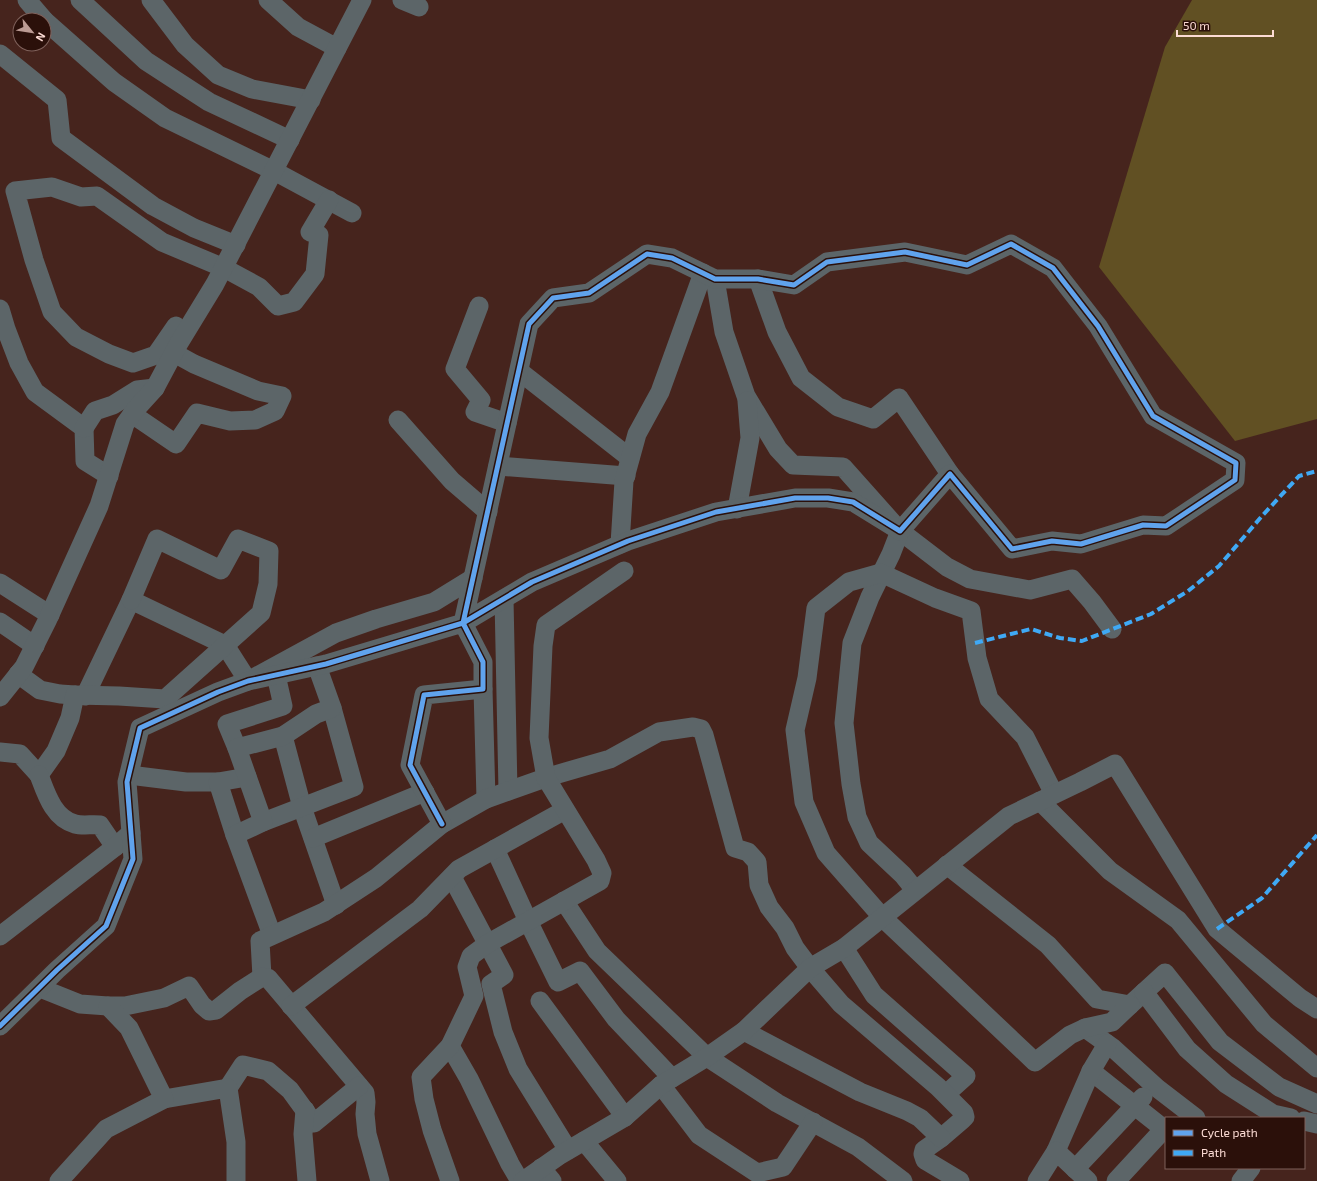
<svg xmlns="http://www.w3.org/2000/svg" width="1317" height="1181" font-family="'Exo 2',sans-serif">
<rect width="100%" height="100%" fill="#46241d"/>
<!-- forest -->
<polygon fill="#615023" points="1192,0 1317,0 1317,419 1235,441 1099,267 1165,47"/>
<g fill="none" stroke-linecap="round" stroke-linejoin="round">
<!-- minor -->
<g stroke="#5c6568" stroke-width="19">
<polyline points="27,0 44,20"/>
<polyline points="80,0 146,61 209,102 290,140"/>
<polyline points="151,0 185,45 218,75 252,89 311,100"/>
<polyline points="268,0 298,27 337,48"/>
<polyline points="402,0 419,7"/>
<polyline points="44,20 114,82 165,118 274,171 352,213"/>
<polyline points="0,54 57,100 61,138 153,206 194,228 236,245"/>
<polyline points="715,279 724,332 746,396 778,449 793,465 843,467 900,531 947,567 970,579 1030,590 1072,579 1092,602 1112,629"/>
<polyline points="758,279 777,332 801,378 838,407 873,419 899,398 950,474"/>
<polyline points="479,306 455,369 481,400 475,412 507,423"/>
<polyline points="0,309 6,329 19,363 35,392 84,428 85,461 109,476"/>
<polyline points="176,326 156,355 133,363 109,354 76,337 52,312 34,260 15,191 52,187 81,197 97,196 162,242 224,268 259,287 278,306 294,302 315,274 319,235 310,232 329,200"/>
<polyline points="519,371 630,458"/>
<polyline points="132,414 176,444 197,413 230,421 255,420 275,411 282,396 258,391 194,364 174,353"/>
<polyline points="398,420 452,481 488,512"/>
<polyline points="84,428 95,411 113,405 137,390 155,388"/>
<polyline points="498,466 626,476"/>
<polyline points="737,509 750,438 747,401"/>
<polyline points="900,531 891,554 870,597 852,643 844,723 851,784 857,817 869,843 903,875 915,890"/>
<polyline points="620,544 624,481 637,434 660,392 703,273"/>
<polyline points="0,583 50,615"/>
<polyline points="504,599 508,791"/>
<polyline points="0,622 35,646"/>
<polyline points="18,674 40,690 60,694 75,695"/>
<polyline points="483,689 486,799"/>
<polyline points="85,696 131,600 225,645 248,681 336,633 376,619 434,602 473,578"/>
<polyline points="0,697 24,667 47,621 99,506 125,424 135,410 155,388 179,343 215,284 362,0"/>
<polyline points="283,736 302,807 336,905"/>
<polyline points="237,748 227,724 283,706 276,675"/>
<polyline points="0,752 20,754 39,775 56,751 70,718 75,695 119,696 165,699 261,613 268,584 269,551 238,539 221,570 157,539 131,600"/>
<path d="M39,775C46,793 53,818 75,824C82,826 93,824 100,825L115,847"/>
<polyline points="129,775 186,782 218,782"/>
<polyline points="1054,794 1025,737 989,699 977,658 971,611 935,598 881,573 849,582 816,608 807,678 795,730 804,802 826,853 883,918 1035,1062 1070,1035 1085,1028 1113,1048 1157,1088 1196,1118"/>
<polyline points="1040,801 1110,871 1178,920 1264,1024 1317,1068"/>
<polyline points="263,822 354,787 332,708"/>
<polyline points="235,835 218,782 247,777"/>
<polyline points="313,838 425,792"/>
<polyline points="495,849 528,921 558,982 580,971 616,1019 672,1078"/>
<polyline points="947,865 1048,945 1097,999 1130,1005 1165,973 1220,1042 1279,1087 1317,1104"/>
<polyline points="452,877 504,975 491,984 503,1032 518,1069 568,1150"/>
<polyline points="564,901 597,951 707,1057 777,1103 858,1147 903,1181"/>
<polyline points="272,935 235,835 263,822 237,748 283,736 316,714 332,708 317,666"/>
<polyline points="0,936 115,847 131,833"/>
<polyline points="844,948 874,995 966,1076 946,1094"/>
<polyline points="262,977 260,941 324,912 376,878 442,824 486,799 548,777 610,759 659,732 693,727 701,729 704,735 735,848 748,852 757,862 759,885 769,907 785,928 795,948 810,968 841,1004 938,1087 964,1113 965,1117 962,1120 941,1138 924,1150 923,1154 925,1160 960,1181"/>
<polyline points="40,988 80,1004 108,1006 125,1006 164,998 189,986 202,1005 209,1011 216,1010 240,991 262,977 268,978 365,1093 366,1102 365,1114 367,1134 380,1181"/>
<polyline points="1144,992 1187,1049 1226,1084 1273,1114 1291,1118"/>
<polyline points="540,1001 625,1117"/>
<polyline points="291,1006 420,909 459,869 565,810"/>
<polyline points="0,1026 57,970 106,926 133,859 127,782 140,728 218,692 248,681 326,664 463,623 532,582 628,541 716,512 795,498 828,498 853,502 900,531 950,474 1012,549 1052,541 1081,544 1143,525 1166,526 1235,480 1236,463 1153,416 1098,326 1053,268 1011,244 967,265 905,252 827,262 794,285 758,279 715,279 672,258 647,254 589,293 553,298 529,324 463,623 483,662 483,689 424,695 410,765 442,824"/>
<polyline points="1085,1028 1112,1022 1130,1005"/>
<polyline points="744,1031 860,1092 907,1111 920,1118 941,1138"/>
<polyline points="450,1046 469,1079 510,1164 520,1181"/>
<polyline points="1091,1071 1164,1129 1116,1181"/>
<polyline points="661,1085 699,1135 757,1173 783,1167 813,1122"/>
<polyline points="228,1088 243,1065 268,1071 290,1090 314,1123 359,1086"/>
<polyline points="164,1099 228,1088 236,1142 236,1181"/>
<polyline points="305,1110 303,1134 307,1181"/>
<polyline points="1304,1121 1317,1124"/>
<polyline points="584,1141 617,1181"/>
<polyline points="1056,1151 1091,1071 1107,1044"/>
<polyline points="541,1168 552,1181"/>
<polyline points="1075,1169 1143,1097"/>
<polyline points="59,1181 106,1129 164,1099 129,1028 108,1006"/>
<polyline points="450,1181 432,1130 424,1099 421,1077 450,1046 474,996 467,967 471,956 487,944 600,881 602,873 596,860 546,778 539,738 543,646 546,625 624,571"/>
<polyline points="523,1181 560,1155 625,1117 661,1085 707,1057 744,1031 810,968 844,948 1009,816 1080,782 1115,764 1217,929 1300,998 1317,1009"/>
<polyline points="1037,1181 1056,1151 1088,1181"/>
<polyline points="1241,1181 1251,1168"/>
</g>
<!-- quiet -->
<g stroke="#3fa9f5" stroke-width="4" stroke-dasharray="8 4" stroke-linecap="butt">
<polyline points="975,643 1031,629 1060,638 1082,641 1151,614 1188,591 1219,566 1262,516 1299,476 1317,471"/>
<polyline points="1217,929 1262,898 1317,835"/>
</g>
<!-- cycleway casing -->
<g stroke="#2b100a" stroke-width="8">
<polyline id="cycleway" points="0,1026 57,970 106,926 133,859 127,782 140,728 218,692 248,681 326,664 463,623 532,582 628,541 716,512 795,498 828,498 853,502 900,531 950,474 1012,549 1052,541 1081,544 1143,525 1166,526 1235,480 1236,463 1153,416 1098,326 1053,268 1011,244 967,265 905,252 827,262 794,285 758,279 715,279 672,258 647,254 589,293 553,298 529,324 463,623 483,662 483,689 424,695 410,765 442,824"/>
</g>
<!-- cycleway -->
<use href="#cycleway" stroke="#60a3ed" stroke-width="5"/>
</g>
<!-- legend -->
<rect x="1165" y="1117" width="140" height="52" fill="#2b100a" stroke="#7f615b"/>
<rect x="1173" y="1130" width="20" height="6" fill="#60a3ed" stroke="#7f615b"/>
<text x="1201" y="1137" font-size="12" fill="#fcdbd4">Cycle path</text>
<rect x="1173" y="1150" width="20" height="6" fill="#3fa9f5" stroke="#7f615b"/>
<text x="1201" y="1157" font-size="12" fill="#fcdbd4">Path</text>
<!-- north arrow -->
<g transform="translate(32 32) rotate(120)"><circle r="19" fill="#2b100a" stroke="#7f615b"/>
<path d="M0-3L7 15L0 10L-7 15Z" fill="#bc9b94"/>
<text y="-6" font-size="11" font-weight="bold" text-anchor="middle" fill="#fcdbd4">N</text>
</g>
<!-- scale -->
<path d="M1177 30v6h96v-6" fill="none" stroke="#fcdbd4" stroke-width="2"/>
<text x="1183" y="30" font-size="12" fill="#fcdbd4" stroke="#2b100a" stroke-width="3" paint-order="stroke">50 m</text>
</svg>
